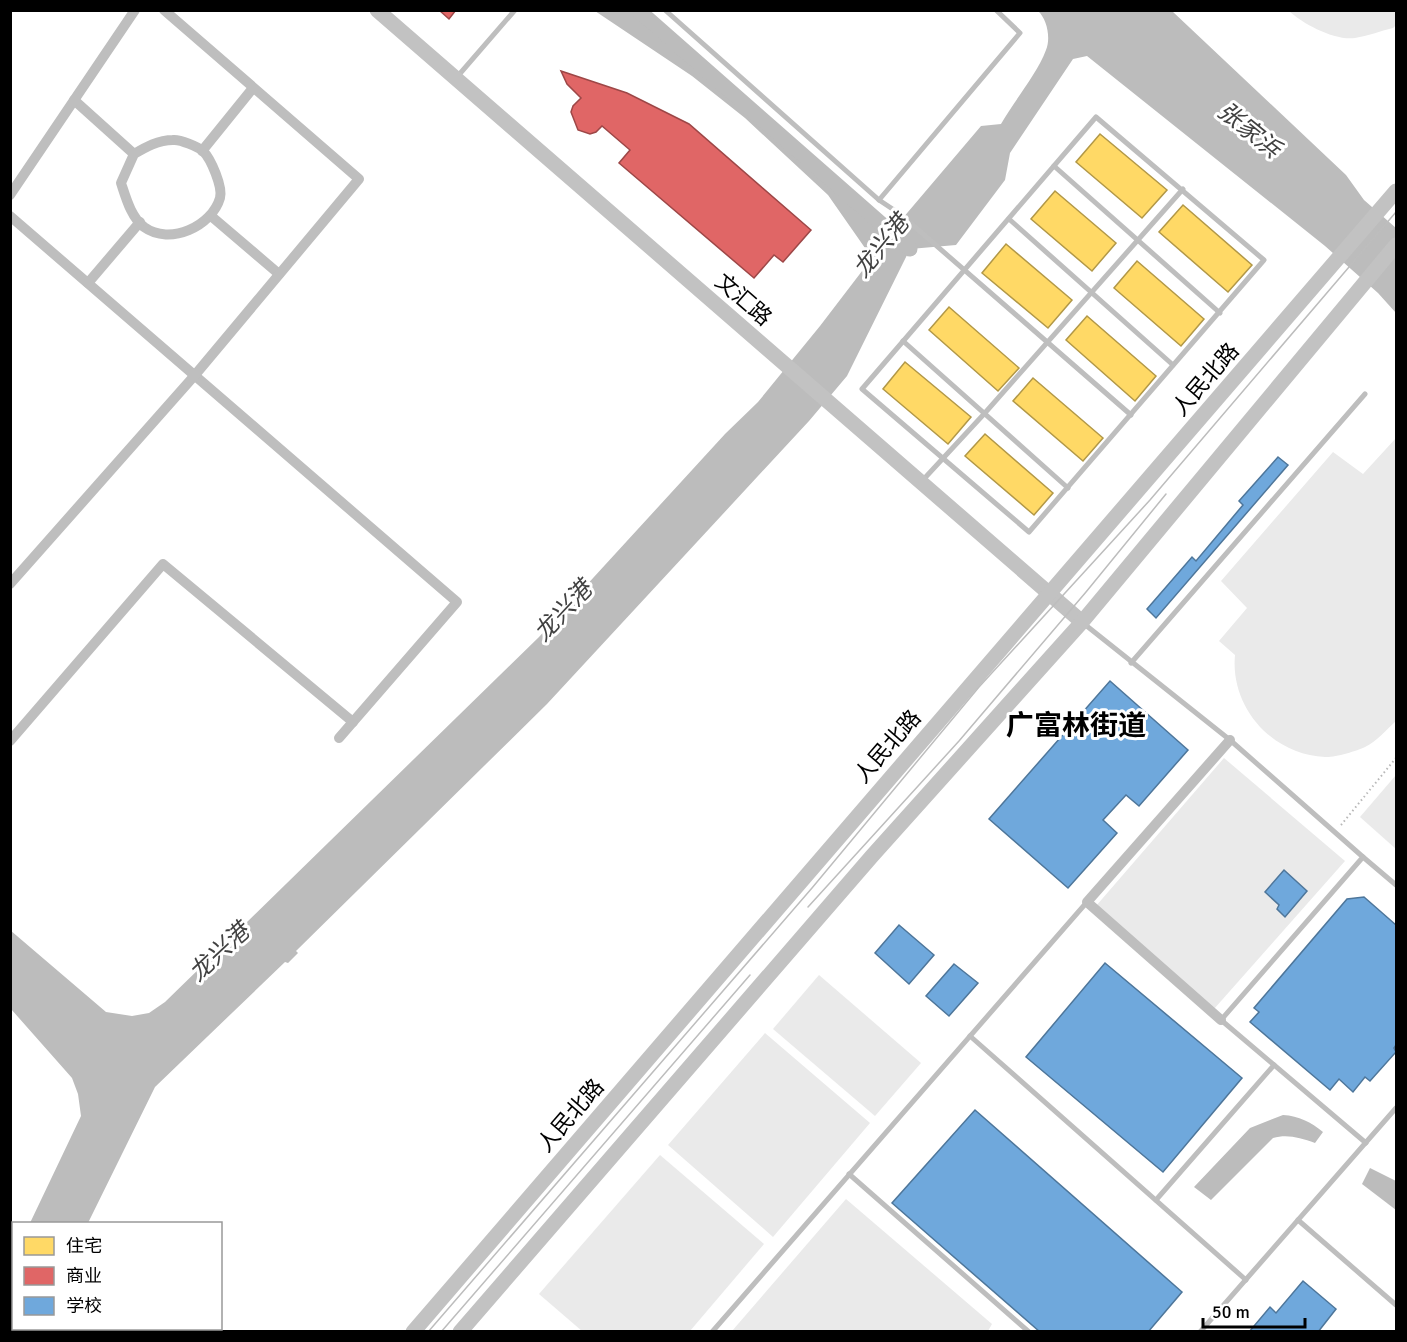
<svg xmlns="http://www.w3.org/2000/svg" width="1407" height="1342" font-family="Signika,'Noto Sans SC',sans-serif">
<rect width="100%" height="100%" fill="#fff"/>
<!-- green -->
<g fill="#eaeaea">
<path d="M1289,11H1396V25L1393,28C1380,31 1368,36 1355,38C1335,41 1303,24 1289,11Z"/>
<path d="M1396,438V721C1387,729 1376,742 1365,747C1357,751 1333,758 1325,757C1272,755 1230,707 1235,655L1219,641L1247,608L1221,581L1333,452L1363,474Z"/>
<polygon points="1224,758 1345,861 1214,1009 1096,906"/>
<polygon points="1396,775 1396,849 1360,817"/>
<polygon points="819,975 921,1063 875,1116 773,1029"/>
<polygon points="765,1033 870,1123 773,1237 668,1145"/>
<polygon points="660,1155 764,1244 690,1331 582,1331 539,1294"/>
<polygon points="846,1199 992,1324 988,1331 732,1331"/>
</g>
<!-- water -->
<g fill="#bcbcbc">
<path d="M595,11H634L891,232L981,126L1001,124C1014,101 1037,74 1046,50C1051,38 1047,19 1038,11H1172L1346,175L1364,200L1396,228V313L1378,293L1325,246L1087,56L1073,59L1010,153L1005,180L956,245L910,249L847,376L809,421L547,704L296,951L298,953L288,963L285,962L155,1087L88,1223H30L81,1116L78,1094L72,1078L11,1009L10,930L106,1012L132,1016L149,1013L165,1002L539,637L725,434L758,402L820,326L872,258L828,195L745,118L692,76Z"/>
<path d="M1283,1115C1299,1116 1311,1122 1323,1132L1315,1143C1300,1138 1288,1134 1273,1138L1211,1200L1194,1187L1250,1128Z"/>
<polygon points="1370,1168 1396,1181 1396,1210 1362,1184"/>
<polygon points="11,1224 14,1226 14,1328 38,1329 37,1331 11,1331"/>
</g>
<!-- homes -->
<g fill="#ffd966" stroke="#b29847" stroke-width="1.5">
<polygon points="1100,134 1167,190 1142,218 1076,162"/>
<polygon points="1055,191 1116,243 1092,271 1031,219"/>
<polygon points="1183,205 1252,265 1228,292 1159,232"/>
<polygon points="1006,244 1072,300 1048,328 982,273"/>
<polygon points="1137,261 1204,319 1181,346 1114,288"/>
<polygon points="949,307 1019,368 998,391 929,330"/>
<polygon points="1087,316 1156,376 1135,401 1066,340"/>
<polygon points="905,362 971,417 948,444 883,389"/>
<polygon points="1033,378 1103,438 1083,461 1013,401"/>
<polygon points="985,434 1053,493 1034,515 965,456"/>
</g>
<!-- shops -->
<g fill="#e06666" stroke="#9d4747" stroke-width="1.5">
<polygon points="439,10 456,10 449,19"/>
<polygon points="561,71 627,93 689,124 811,230 783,262 774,255 754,278 619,163 630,150 602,126 596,132 590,134 578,130 571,112 573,106 581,98 567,84"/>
</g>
<!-- schools -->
<g fill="#6fa8dc" stroke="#4e769a" stroke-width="1.5">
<polygon points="1278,457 1288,465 1156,618 1147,609 1192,557 1196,561 1243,505 1239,501"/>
<polygon points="1110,681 1188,750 1139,806 1126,795 1103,820 1117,833 1068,888 989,819"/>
<polygon points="1284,870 1307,891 1285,917 1277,909 1279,905 1265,892"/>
<polygon points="1364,897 1396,925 1396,1045 1394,1048 1396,1052 1370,1081 1365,1077 1353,1092 1339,1079 1330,1090 1250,1022 1259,1012 1254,1008 1347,899"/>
<polygon points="899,925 934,955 909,984 875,953"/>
<polygon points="1105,963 1242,1078 1163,1172 1026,1057"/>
<polygon points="954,964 978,983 949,1016 926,996"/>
<polygon points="975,1110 1182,1292 1148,1332 1040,1332 892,1203"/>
<polygon points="1303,1281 1336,1309 1318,1332 1249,1332 1270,1307 1276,1313"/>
</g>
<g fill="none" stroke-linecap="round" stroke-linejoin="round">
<!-- canal -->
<polyline stroke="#bcbcbc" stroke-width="15" points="638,10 910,249"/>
<!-- path -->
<polyline stroke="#b8b8b8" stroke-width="2" stroke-dasharray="1.5 3" stroke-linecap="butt" points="1341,825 1396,758"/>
<!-- lane -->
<g stroke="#bebebe" stroke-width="5">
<polyline points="665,10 879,200 900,214 1131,415"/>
<polyline points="457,77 515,10"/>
<polygon points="1096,117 1264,260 1029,532 862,389"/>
<polyline points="1054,166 1220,313"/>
<polyline points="879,200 1020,33 996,10"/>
<polyline points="1009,219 1173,365"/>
<polyline points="903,341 1068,488"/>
<polyline points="922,481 984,414 1183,189"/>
<polyline points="1083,623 1230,740 1363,857 1221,1020 1366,1143"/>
<polyline points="1131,663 1365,394"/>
<polyline points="1363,857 1396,885"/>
<polyline points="970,1036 1246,1280"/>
<polyline points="849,1174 1029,1332"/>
<polyline points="1156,1200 1274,1065"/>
<polyline points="1298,1220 1396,1305"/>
<polyline points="712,1332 1087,902"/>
<polyline points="1200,1332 1396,1108"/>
</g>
<!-- street -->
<g stroke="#bebebe" stroke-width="10">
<path d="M74,100L134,154C146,147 158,140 173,140C180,139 198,147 203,151C211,159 223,187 220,198C212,226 170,246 144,227C131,217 126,198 121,183L134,154"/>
<polyline points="202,151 253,88"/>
<polyline points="10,195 135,10"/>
<polyline points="10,216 457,602 339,738"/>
<polyline points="211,216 279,274"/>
<polyline points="88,283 140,222"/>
<polyline points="10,584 195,375 359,179 164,10"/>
<polyline points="10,741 163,564 353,722"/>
<polyline points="1221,1020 1087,902 1230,740"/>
</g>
<!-- secondary -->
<g stroke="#c2c2c2" stroke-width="15">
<polyline points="377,10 1082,622"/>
<polyline points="413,1332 1396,191"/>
<polyline points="460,1332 872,856 1082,622 1396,245"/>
</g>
<!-- tram -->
<g stroke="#bdbdbd" stroke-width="1.5">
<polyline points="808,907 959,741 1086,592 1166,494"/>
<polyline points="428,1332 812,888 979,687 1150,500 1396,212"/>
<polyline points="441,1332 750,975"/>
</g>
</g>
<g text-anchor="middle" stroke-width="6" stroke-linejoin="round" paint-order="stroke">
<!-- street labels -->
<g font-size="22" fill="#000" stroke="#fff">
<text transform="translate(744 299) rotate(41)" y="8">文汇路</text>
<text transform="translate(1205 379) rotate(-49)" y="8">人民北路</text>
<text transform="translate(887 746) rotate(-49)" y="8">人民北路</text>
<text transform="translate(570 1115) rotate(-49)" y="8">人民北路</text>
</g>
<!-- water labels -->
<g font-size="24" font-style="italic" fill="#414141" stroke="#fff">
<text transform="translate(1249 130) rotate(39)" y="8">张家浜</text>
<text transform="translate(881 246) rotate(-51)" y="8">龙兴港</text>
<text transform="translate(563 611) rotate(-47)" y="8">龙兴港</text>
<text transform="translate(219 952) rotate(-43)" y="8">龙兴港</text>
</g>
<!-- district labels -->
<g font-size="28" font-weight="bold" fill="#000" stroke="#fff">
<text x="1076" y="735">广富林街道</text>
</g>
</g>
<!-- border -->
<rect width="1407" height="1342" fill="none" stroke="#000000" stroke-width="24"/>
<!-- legend -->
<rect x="12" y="1222" width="210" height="108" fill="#ffffff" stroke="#999999" stroke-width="1.5"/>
<rect x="24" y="1237" width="30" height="18" fill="#ffd966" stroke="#999999" stroke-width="1.5"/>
<text x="66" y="1252" font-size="18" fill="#000000">住宅</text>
<rect x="24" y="1267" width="30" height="18" fill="#e06666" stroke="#999999" stroke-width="1.5"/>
<text x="66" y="1282" font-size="18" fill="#000000">商业</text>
<rect x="24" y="1297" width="30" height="18" fill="#6fa8dc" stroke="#999999" stroke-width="1.5"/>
<text x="66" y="1312" font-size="18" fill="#000000">学校</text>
<!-- scale -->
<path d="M1203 1318v9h102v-9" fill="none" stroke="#000000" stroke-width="3"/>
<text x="1212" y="1318" font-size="18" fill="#000000" stroke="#ffffff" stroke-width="4.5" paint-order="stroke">50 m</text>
</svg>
